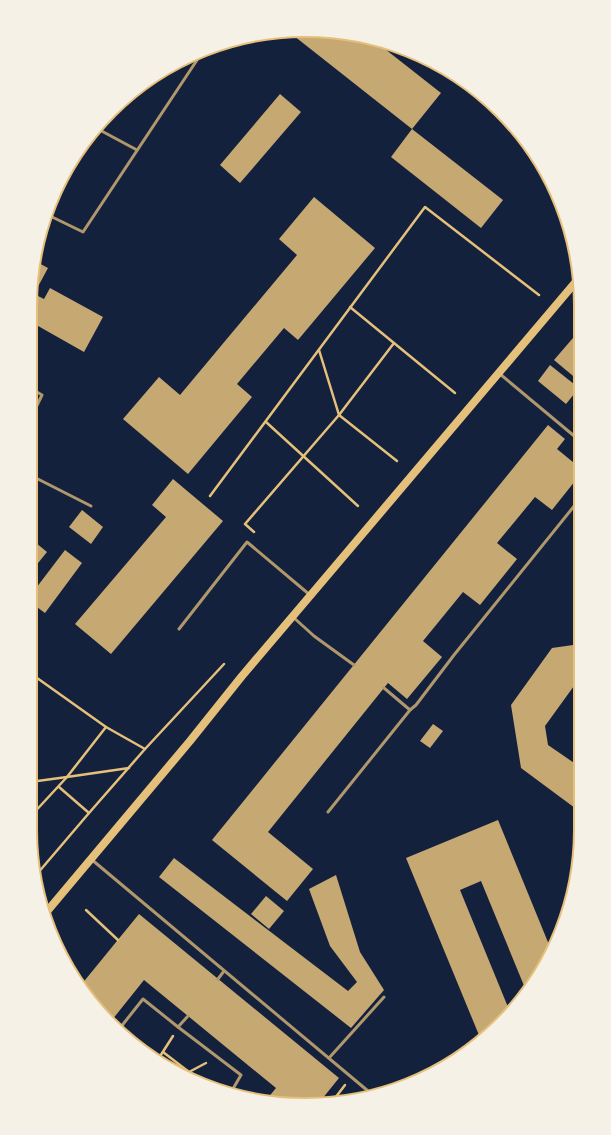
<svg xmlns="http://www.w3.org/2000/svg" width="611" height="1135" font-family="Helvetica,sans-serif">
<rect width="100%" height="100%" fill="#14213d"/>
<!-- building -->
<g fill="#c6a872">
<polygon points="324,31 371,38 441,93 412,129 289,32"/>
<polygon points="280,94 301,112 240,183 220,165"/>
<polygon points="412,129 503,200 481,228 391,157"/>
<polygon points="314,197 375,248 298,340 284,328 237,384 252,397 188,474 123,419 159,377 180,395 297,255 279,239"/>
<polygon points="35,261 48,268 34,294 44,299 50,288 103,317 84,352 31,322 36,313 31,309 31,288"/>
<polygon points="579,331 579,381 554,360"/>
<polygon points="550,365 579,388 566,404 538,381"/>
<polygon points="548,425 565,439 557,449 579,467 579,476 552,510 535,497 497,543 517,559 480,605 463,592 423,641 442,657 407,699 388,683 268,832 313,869 287,901 212,840"/>
<polygon points="173,479 223,521 111,654 75,624 166,517 152,505"/>
<polygon points="82,510 103,527 91,544 69,527"/>
<polygon points="30,538 47,552 30,573"/>
<polygon points="65,550 82,563 45,613 30,602 30,596"/>
<polygon points="580,644 580,679 579,679 545,726 548,745 580,767 580,811 579,811 521,768 511,705 552,648"/>
<polygon points="433,724 443,731 430,748 420,741"/>
<polygon points="498,820 552,952 527,993 481,881 460,890 510,1012 487,1036 481,1040 406,858"/>
<polygon points="174,858 348,991 357,982 330,946 309,889 336,875 360,952 384,990 351,1028 159,877"/>
<polygon points="266,896 284,911 269,929 251,914"/>
<polygon points="139,914 339,1078 318,1104 267,1099 276,1088 144,980 112,1020 87,997 81,985"/>
</g>
<g fill="none" stroke-linecap="round" stroke-linejoin="round">
<!-- path -->
<g stroke="#e5c07b" stroke-width="2.5">
<polyline points="350,307 455,393"/>
<polyline points="319,350 339,415 397,461"/>
<polyline points="266,422 358,506"/>
<polyline points="210,496 425,207 539,295"/>
<polyline points="254,532 245,524 339,415 394,343"/>
<polyline points="30,673 106,727 145,749"/>
<polyline points="30,782 67,777 129,768"/>
<polyline points="59,787 89,813"/>
<polyline points="30,817 67,777 106,727"/>
<polyline points="37,874 89,813 145,749 224,664"/>
<polyline points="86,910 118,940"/>
<polyline points="163,1052 189,1072 188,1075"/>
<polyline points="157,1061 173,1036"/>
<polyline points="189,1072 206,1063"/>
<polyline points="332,1102 345,1085"/>
</g>
<!-- service -->
<g stroke="#b1986c" stroke-width="3">
<polyline points="96,128 137,150"/>
<polyline points="45,220 48,215 83,232 203,51"/>
<polyline points="500,374 579,440"/>
<polyline points="30,420 42,395 30,388"/>
<polyline points="30,475 91,506"/>
<polyline points="293,617 314,636 354,665"/>
<polyline points="179,629 247,542 310,595"/>
<polyline points="384,688 410,710"/>
<polyline points="328,812 410,710 416,705 454,655 579,500"/>
<polyline points="91,859 368,1091 365,1095"/>
<polyline points="218,979 224,971"/>
<polyline points="178,1027 188,1016"/>
<polyline points="120,1028 143,999 178,1027 241,1075 230,1094"/>
<polyline points="329,1058 384,997"/>
</g>
<!-- secondary -->
<polyline stroke="#e5c07b" stroke-width="8" points="44,915 190,741 242,676 332,570 579,278"/>
</g>
<!-- crop -->
<path d="M0 0H611V1135H0ZM305 37H306A268 268 0 0 1 574 305V830A268 268 0 0 1 306 1098H305A268 268 0 0 1 37 830V305A268 268 0 0 1 305 37Z" fill="#f6f1e7" fill-rule="evenodd"/>
<path fill="none" stroke="#e5c07b" stroke-width="2" d="M305 37H306A268 268 0 0 1 574 305V830A268 268 0 0 1 306 1098H305A268 268 0 0 1 37 830V305A268 268 0 0 1 305 37Z"/>
</svg>
